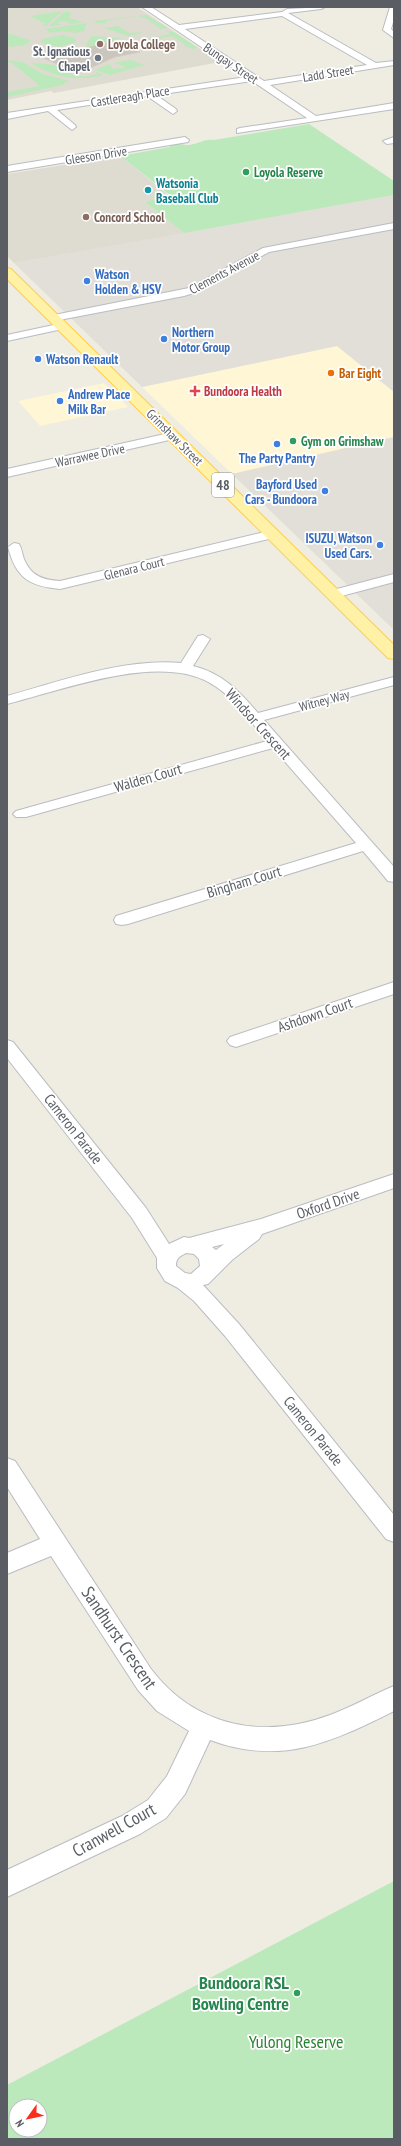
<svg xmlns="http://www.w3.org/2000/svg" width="401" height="2146" font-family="'PT Sans Narrow',sans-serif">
<rect width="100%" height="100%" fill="#efece1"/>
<!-- commercial -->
<g fill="#fff6d6">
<polygon points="337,346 394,392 394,437 232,474 142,387"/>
<polygon points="104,383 128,407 40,426 18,401"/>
</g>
<!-- industrial -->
<g fill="#e2dfd9">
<polygon points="394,195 394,392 337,346 142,387 14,263"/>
<polygon points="394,437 394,630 232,474"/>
</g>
<!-- education -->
<g fill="#dedbd0">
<polygon points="7,7 137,7 220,62 54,93 51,91 7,100"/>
<polygon points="120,156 170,196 145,202 184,233 14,263 7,256 7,174"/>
</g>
<!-- green -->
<g fill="#bbe9bb" fill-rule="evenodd">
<polygon points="62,11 46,26 42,25 46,24 30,16"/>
<polygon points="68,11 71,14 69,18 84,22 71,24 66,21 57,22 61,25 49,26 64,12"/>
<polygon points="146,15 168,28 161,29 147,19 140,16 105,21 107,23 94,23 96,21"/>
<polygon points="87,23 84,31 75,33 62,31 50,33 46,29"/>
<polygon points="118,26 129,33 140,32 142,33 128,36 104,28"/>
<polygon points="166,31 174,32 198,48 192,49 183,45 186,45 172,36 149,41 144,38 144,37 147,39 171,34"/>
<polygon points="7,34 11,34 31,41 25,45 9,47"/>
<polygon points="62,35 75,38 76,42 59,47 41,43 42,39"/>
<polygon points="92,36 122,38 86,47 87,43"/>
<polygon points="7,60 22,62 43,74 69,81 62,85 7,97 7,92 40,86 11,62 7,63"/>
<polygon points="131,60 144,65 110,75 95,70 109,64 113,69 123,68 125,66 113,63"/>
<path d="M30,63C50,64 57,64 76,72L70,74C78,78 89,76 98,74L93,71L104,75C77,82 54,77 30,63Z"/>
<path d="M309,124L394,181V195L184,233L145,202L170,195L120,156L170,147L171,144C177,143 180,144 186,145C197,145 204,138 214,140Z"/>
<path d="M394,1881V2139H7V2085ZM16,2106H40V2130H16Z"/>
</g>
<!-- building -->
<polygon fill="#cac6be" stroke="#d4cebf" points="114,41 140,52 115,57 88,69 76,72 43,58"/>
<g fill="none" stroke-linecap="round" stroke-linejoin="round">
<!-- minor casing -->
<g stroke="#b9bcc2" stroke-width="2">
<g id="minor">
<path d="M142,7H151L179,25L282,12L287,9L325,7L321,9L288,13L376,63L394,61V65L270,85L316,116L394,103V109L237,133V129L240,128L307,118L252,81L156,95L176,109L177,111L173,114L147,96L57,110L75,125L76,127L72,130L48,111L7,119V113L246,77ZM282,16L367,65L264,81L185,29Z"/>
<polygon points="390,7 394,7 394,19 391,29 394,32 394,38 383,30"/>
<polygon points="185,137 189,140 188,142 7,172 7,166"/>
<polygon points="394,137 394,143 387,144 383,141"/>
<polygon points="394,223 394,229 269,252 197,292 184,296 54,321 49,318 54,315 189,288 263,248"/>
<polygon points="63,323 68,326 67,328 7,341 7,335"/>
<polygon points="174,432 180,436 178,438 7,477 7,469"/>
<path d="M273,530L279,534L277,537L60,589C29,586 16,578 8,547L14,543L19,544C22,549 22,554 24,559C31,576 43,580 60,581Z"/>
<polygon points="394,574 394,582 334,598 327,594 329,591"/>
<path d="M203,635L210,639L193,666C222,673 239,691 258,713L394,677V685L264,720L394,867V882L388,881L363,851L128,924L122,925L116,924L114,920L116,916L356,843L273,748L26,817H16L13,814L16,811L267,741C250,721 234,696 210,683C158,653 63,690 7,704V696C61,681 125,658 181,663L198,636Z"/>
<polygon points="394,982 394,994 236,1047 230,1045 227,1041 230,1037"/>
<path d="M7,1040L13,1042L146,1208L169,1244L184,1237L189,1238L261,1219L394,1174V1188L262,1234L259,1239L232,1260L208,1284L203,1285L239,1324L394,1515V1542L386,1539L225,1336L194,1301L178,1288L165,1281L157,1268V1258L132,1218L7,1058ZM224,1244L216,1250L212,1247ZM186,1253L194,1254L199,1259L200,1266L191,1274L185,1273L176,1266C176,1258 179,1257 186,1253Z"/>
<path d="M7,1458L15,1461L151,1669C195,1727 264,1740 330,1715C352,1707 372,1695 394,1686V1711C330,1743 281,1766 210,1740L185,1794L166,1818L140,1834L7,1897V1870L122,1816L148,1800L167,1776L189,1731L157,1711L138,1690L51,1556L7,1574V1553L40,1539L7,1487Z"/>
</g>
</g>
<!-- major casing -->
<g stroke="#ffce4a" stroke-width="2">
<polygon id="major" points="7,268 11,269 394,645 394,659 388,658 7,279"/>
</g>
<!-- minor -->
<use href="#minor" fill="#fff" fill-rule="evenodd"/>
<!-- major -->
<use href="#major" fill="#fff1a6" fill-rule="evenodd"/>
</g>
<!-- markers -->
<g fill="#8d6e63" stroke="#fff" stroke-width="1.5">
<circle cx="100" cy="44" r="4"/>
<circle cx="86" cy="217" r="4"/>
</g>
<circle fill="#6b7280" stroke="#fff" stroke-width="1.5" cx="98" cy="58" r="4"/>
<g fill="#2e9e5b" stroke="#fff" stroke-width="1.5">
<circle cx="246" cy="172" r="4"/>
<circle cx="293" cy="441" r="4"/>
<circle cx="297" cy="1993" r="4"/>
</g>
<circle fill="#0f9aa8" stroke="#fff" stroke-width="1.5" cx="148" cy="190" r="4"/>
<g fill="#3f7fe0" stroke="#fff" stroke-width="1.5">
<circle cx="87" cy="281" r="4"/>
<circle cx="164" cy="339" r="4"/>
<circle cx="38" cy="359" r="4"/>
<circle cx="60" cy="401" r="4"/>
<circle cx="277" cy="444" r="4"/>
<circle cx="325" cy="491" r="4"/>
<circle cx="380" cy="545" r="4"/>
</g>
<circle fill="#e8710a" stroke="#fff" stroke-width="1.5" cx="331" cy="373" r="4"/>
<path fill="#e0444e" stroke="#fff" stroke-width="1.5" d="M193 385h4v4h4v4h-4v4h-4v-4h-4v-4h4z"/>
<g text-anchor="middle" stroke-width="3.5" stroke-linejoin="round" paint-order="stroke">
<!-- far-education labels -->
<g font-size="13" font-weight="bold" fill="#785e54" stroke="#fff" text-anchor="start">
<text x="108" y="49">Loyola College</text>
<text x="94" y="222">Concord School</text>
</g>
<!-- far-worship labels -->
<g font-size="13" font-weight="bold" fill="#5b616d" stroke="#fff" text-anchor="end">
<text x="90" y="56">St. Ignatious<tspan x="90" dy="15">Chapel</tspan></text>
</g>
<!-- far-street labels -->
<g font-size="13" fill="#5a5e64" stroke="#fff">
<text transform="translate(231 63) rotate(34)" y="5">Bungay Street</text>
<text transform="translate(328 73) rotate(-9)" y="5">Ladd Street</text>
<text transform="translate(130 96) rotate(-9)" y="5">Castlereagh Place</text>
<text transform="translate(96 155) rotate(-9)" y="5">Gleeson Drive</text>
<text transform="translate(224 272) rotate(-28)" y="5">Clements Avenue</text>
<text transform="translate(175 437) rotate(45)" y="5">Grimshaw Street</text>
<text transform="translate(90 455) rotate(-12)" y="5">Warrawee Drive</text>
<text transform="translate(134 568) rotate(-14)" y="5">Glenara Court</text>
<text transform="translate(324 700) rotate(-15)" y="5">Witney Way</text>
</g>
<!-- far-leisure labels -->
<g font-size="13" font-weight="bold" fill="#27864d" stroke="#fff" text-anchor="start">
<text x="254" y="177">Loyola Reserve</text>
<text x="301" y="446">Gym on Grimshaw</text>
</g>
<!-- far-culture labels -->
<g font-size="13" font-weight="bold" fill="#0d838f" stroke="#fff" text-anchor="start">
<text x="156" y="188">Watsonia<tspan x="156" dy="15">Baseball Club</tspan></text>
</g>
<!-- far-shop labels -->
<g font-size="13" font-weight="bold" fill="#366cbe" stroke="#fff" text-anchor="start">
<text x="95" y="279">Watson<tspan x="95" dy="15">Holden &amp; HSV</tspan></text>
<text x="172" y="337">Northern<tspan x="172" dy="15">Motor Group</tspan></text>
<text x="46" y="364">Watson Renault</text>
<text x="68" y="399">Andrew Place<tspan x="68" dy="15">Milk Bar</tspan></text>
<text x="277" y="463" text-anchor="middle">The Party Pantry</text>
<text x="317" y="489" text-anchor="end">Bayford Used<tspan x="317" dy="15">Cars - Bundoora</tspan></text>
<text x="372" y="543" text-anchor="end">ISUZU, Watson<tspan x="372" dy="15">Used Cars.</tspan></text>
</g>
<!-- far-food labels -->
<g font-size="13" font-weight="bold" fill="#c56008" stroke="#fff" text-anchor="start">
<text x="339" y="378">Bar Eight</text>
</g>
<!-- far-health labels -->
<g font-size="13" font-weight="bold" fill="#be3a42" stroke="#fff" text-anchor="start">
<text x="204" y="396">Bundoora Health</text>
</g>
<!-- shield labels -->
<rect fill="#fff" stroke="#8c8e92" stroke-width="1" x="212" y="473" width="22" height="24" rx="3"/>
<g font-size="14" font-weight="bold" fill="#5a5e64">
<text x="223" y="490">48</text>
</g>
<!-- street labels -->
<g font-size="15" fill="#5a5e64" stroke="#fff">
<text transform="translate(258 724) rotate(48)" y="5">Windsor Crescent</text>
<text transform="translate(148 778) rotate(-16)" y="5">Walden Court</text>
<text transform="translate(244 882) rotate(-17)" y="5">Bingham Court</text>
<text transform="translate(315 1015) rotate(-19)" y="5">Ashdown Court</text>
<text transform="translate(73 1129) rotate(52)" y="5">Cameron Parade</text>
<text transform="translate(328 1204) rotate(-19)" y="5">Oxford Drive</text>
<text transform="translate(313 1431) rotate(51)" y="5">Cameron Parade</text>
</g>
<!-- near-street labels -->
<g font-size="18" fill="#5a5e64" stroke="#fff">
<text transform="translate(119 1638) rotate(56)" y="6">Sandhurst Crescent</text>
<text transform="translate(114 1830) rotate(-29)" y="6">Cranwell Court</text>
</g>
<!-- near-leisure labels -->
<g font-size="18" font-weight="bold" fill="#27864d" stroke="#fff" text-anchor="end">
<text x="289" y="1989">Bundoora RSL<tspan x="289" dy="21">Bowling Centre</tspan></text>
</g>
<!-- near-park labels -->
<g font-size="18" fill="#2a8330" stroke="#fff">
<text x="296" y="2048">Yulong Reserve</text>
</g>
</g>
<!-- border -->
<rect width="401" height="2146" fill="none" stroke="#5a5e64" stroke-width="16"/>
<!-- north arrow -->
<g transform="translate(28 2118) rotate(237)"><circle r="19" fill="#ffffff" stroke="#bdbfc1"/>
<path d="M0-3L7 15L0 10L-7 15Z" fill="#fc2d1a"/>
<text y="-6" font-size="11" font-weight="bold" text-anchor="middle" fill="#5a5e64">N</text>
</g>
</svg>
